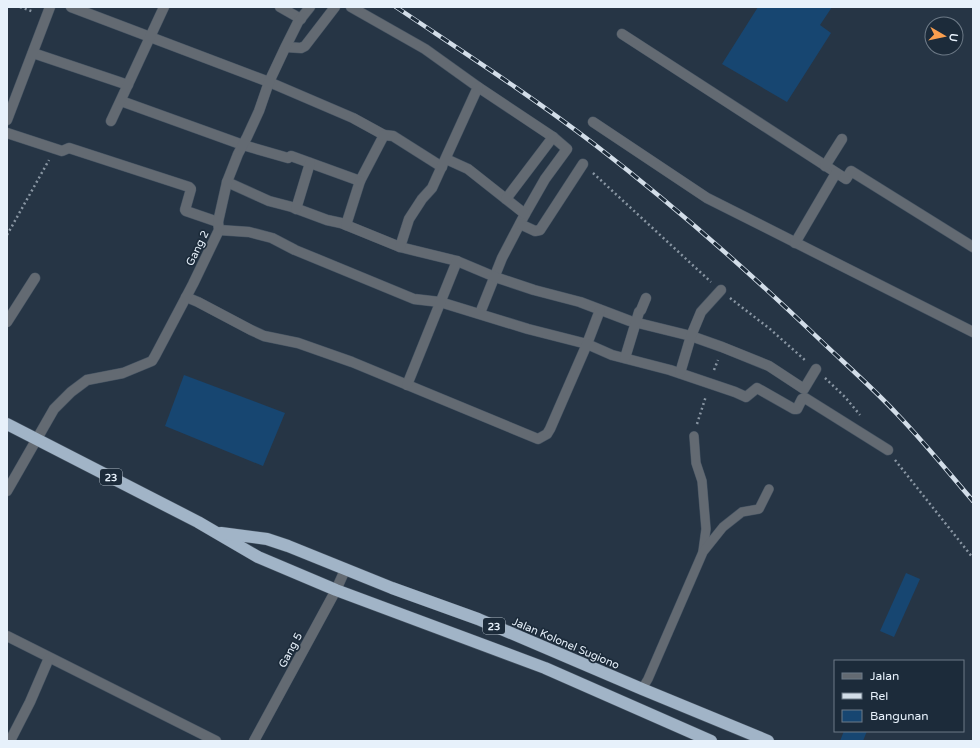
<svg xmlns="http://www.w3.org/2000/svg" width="980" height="748" font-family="'Varela Round',sans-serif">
<rect width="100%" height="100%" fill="#263545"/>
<!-- building -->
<g fill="#174671">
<polygon points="758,7 832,7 820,25 831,33 787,102 722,64"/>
<polygon points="184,375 285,413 263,466 165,426"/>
<polygon points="906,573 920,579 894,637 880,631"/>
<polygon points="844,731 867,731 863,741 840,741"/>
</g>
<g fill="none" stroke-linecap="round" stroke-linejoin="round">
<!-- lane casing -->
<g stroke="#455362" stroke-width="10">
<g id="lane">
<polyline points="694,436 696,463 702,481 706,529 703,551"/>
<polyline points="642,689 648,679 703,552 723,527 742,512 759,509 769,489"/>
</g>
</g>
<!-- street casing -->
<g stroke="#455362" stroke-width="11">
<g id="street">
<polyline points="71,7 269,82 353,118 384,135 360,181 291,156 288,158 243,145 121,101"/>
<polyline points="280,7 301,19"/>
<polyline points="351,7 425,49 478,87 553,137 567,149 545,179 525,214 502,258 480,313"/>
<polyline points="622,34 846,179 851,171 973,247"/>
<polyline points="286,47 301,48 305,46 335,7"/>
<polyline points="33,53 128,85"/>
<polyline points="7,120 50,7"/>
<polyline points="111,121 164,7"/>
<polyline points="593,122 707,198 973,332"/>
<polyline points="7,133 62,151 69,148 189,187 191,189 185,210 186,211 218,222"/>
<polyline points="384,135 393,136 442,167"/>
<polyline points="446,159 468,169 525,214"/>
<polyline points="825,166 842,139"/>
<polyline points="227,182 269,201 292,207 327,220 341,223 400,247 457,261 495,277 534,290 580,302 630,321 691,336 722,347 769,366 804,389 816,369"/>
<polyline points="506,199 553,137"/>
<polyline points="296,209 310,163"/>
<polyline points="520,224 535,231 540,230 583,164"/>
<polyline points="346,225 360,181"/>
<polyline points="219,230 249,232 272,238 295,250 414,299 440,302 528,329 587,344 600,310"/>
<polyline points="795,243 836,173"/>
<polyline points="400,247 409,219 422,199 432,188 478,87"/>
<polyline points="186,297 198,302 251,330 264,336 298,343 352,362 538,439 547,434 550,429 587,344 612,355 670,370 735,392 746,397 757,388 794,409 797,409 802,399 805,398 888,450"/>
<polyline points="7,322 35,278"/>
<polyline points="625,358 639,312 641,310 646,298"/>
<polyline points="680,373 691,336 701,312 721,290"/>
<polyline points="407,385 457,261"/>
<polyline points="7,491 54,409 71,392 87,380 123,373 152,361 155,356 193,284 219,230 218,222 227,182 238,154 247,137 259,111 269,82 285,48 298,22 310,7"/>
<polyline points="7,636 216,741"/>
<polyline points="10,741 30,702 49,658"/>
<polyline points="254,741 336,590 345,570"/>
</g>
</g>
<!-- highway casing -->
<g stroke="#455362" stroke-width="13">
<g id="highway">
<polyline points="7,424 198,522 258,557 336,590 545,668 711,741"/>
<polyline points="221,533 267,539 288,546 392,588 478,619 642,689 768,741"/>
</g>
</g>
<!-- path -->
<g stroke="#8996a3" stroke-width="2.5" stroke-dasharray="2 3" stroke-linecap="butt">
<polyline points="20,7 34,12"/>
<polyline points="593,173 711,282"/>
<polyline points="7,235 49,160"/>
<polyline points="730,298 770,329 806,361"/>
<polyline points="714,370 718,360"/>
<polyline points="825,378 845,397 860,415"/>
<polyline points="697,424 706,396"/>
<polyline points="895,460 973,558"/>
</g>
<!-- lane -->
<use href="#lane" stroke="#636a72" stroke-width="9"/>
<!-- street -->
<use href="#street" stroke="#636a72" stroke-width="10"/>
<!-- highway -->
<use href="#highway" stroke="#a1b4c7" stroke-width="12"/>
<!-- rail casing -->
<g stroke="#d2dde8" stroke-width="4.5">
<path id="rail" d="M396,7C463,52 530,95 594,144C672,204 746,269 817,337C844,363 872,387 897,414C924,442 948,472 973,501"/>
</g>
<!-- rail -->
<use href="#rail" stroke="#1c2b3a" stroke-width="3" stroke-dasharray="9" stroke-linecap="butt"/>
</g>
<g text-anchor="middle" stroke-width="3.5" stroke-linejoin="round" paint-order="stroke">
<!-- shield labels -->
<g fill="#1c2b3a" stroke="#aab6c1" stroke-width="1">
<rect x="100" y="469" width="22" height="16" rx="3"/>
<rect x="483" y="618" width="22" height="16" rx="3"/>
</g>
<g font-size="10" font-weight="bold" fill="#e7f1fb">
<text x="111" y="481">23</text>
<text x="494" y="630">23</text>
</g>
<!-- street labels -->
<g font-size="11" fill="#e7f1fb" stroke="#1c2b3a">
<text transform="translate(197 248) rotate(-64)" y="4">Gang 2</text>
<text transform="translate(566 643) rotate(23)" y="4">Jalan Kolonel Sugiono</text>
<text transform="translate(290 650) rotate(-62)" y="4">Gang 5</text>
</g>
</g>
<!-- border -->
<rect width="980" height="748" fill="none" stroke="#e7f1fb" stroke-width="16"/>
<!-- legend -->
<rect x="834" y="660" width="130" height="72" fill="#1c2b3a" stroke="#6d7a87"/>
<rect x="842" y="673" width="20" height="6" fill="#636a72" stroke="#6d7a87"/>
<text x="870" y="680" font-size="12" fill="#e7f1fb">Jalan</text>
<rect x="842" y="693" width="20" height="6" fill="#d2dde8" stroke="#6d7a87"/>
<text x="870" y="700" font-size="12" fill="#e7f1fb">Rel</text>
<rect x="842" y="710" width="20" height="12" fill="#174671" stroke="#6d7a87"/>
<text x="870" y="720" font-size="12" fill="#e7f1fb">Bangunan</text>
<!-- north arrow -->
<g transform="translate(944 36) rotate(99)"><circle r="19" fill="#1c2b3a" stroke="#6d7a87"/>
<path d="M0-3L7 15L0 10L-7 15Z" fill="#fa9f4f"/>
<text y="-6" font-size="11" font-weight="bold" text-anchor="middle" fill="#e7f1fb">U</text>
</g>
</svg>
